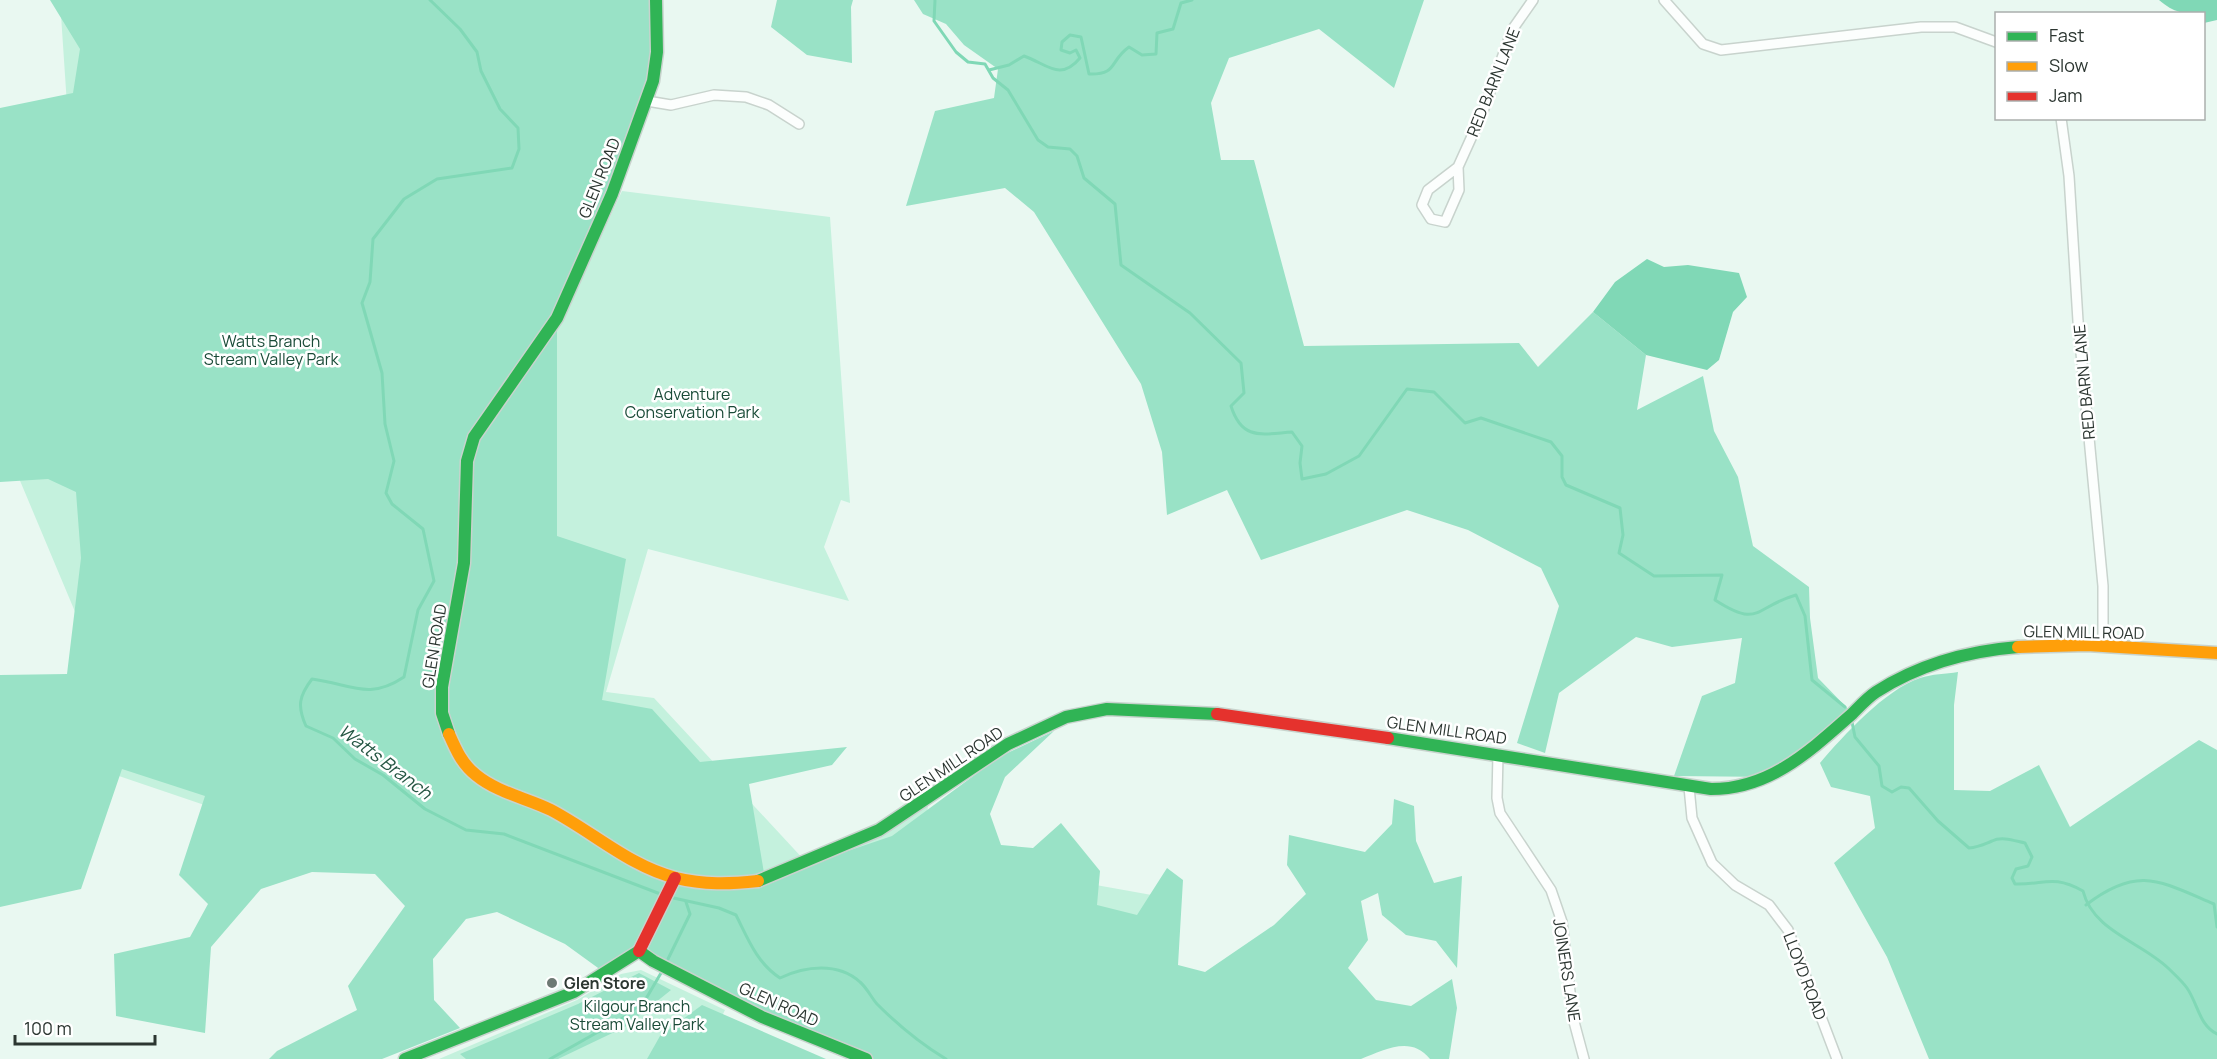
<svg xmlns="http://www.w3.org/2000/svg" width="2217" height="1059" font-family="Manrope,sans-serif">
<rect width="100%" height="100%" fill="#e9f8f1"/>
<!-- green -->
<g fill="#c4f1dd">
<polygon points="60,0 558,329 622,191 830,217 850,503 841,500 824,547 849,601 648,549 606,692 654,698 806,862 928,803 924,881 1068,880 1174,899 1157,990 1383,1030 676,965 113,774 102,676 0,433 0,142 71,165"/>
<polygon points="641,970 725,1010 701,1059 439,1059 577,1000 621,974"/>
</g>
<!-- forest -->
<g fill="#99e2c6">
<path d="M50,0H656L653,81L557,318V536L626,559L602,700L652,709L700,762L847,747L832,765L749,784L765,879L892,836L999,757L1054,731L1005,777L990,814L1001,845L1033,848L1061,823L1100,871L1097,905L1137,915L1167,868L1183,880L1178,965L1205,972L1274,925L1306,894L1287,865L1289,835L1365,852L1392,824L1394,799L1414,806L1416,841L1434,883L1462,876L1457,968L1436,941L1406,935L1382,915L1378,893L1361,901L1368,940L1348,968L1376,1000L1411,1006L1452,979L1457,1008L1449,1059H1430C1411,1035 1384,1050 1361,1059H866L790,1029L639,952L605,973L565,944L497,912L466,919L433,959L434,1000L460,1028L382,1059H269L277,1051L357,1010L348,986L405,906L375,874L312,872L261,889L211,947L205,1033L116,1016L114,954L190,937L208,904L179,875L205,796L122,769L81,889L0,907V675L67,674L81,558L76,492L48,479L0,482V108L73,93L80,49Z"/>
<polygon points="777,0 853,0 851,7 852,63 807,55 771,27"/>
<polygon points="914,0 1424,0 1394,88 1319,29 1229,58 1211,103 1221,160 1254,160 1304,346 1519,343 1538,367 1593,312 1646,355 1637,410 1703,376 1714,431 1738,477 1753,546 1809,587 1810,618 1818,678 1852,713 1772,777 1674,776 1702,696 1735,683 1742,638 1672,647 1636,637 1559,693 1545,753 1517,743 1559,606 1541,568 1468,530 1407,510 1261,560 1227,490 1167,515 1162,452 1141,384 1034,212 1005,188 906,206 935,111 994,98 998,69 964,45 946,24 923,14"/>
<path d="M1958,672L1954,705V790L1990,791L2039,765L2070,827L2199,740L2217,750V1059H1929L1887,957L1834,863L1875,828L1870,796L1831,787L1820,763C1843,736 1886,689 1920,678C1932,674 1946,674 1958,672Z"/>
<polygon points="639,973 671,990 625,1027 558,1059 466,1059 460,1054 578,1004"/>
<polygon points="702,1005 826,1059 647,1059 660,1036"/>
</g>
<!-- water -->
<g fill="#80d8b6">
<path d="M2159,0H2217V20L2204,23V14C2184,14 2174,13 2159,0Z"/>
<polygon points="1647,259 1664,267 1688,265 1739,273 1747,297 1733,312 1719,360 1707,370 1646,355 1593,312 1615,282"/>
</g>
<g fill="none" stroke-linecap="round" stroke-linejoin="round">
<!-- stream -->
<g stroke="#80d8b6" stroke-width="3">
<path d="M430,0L460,29L477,52L481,71L500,109L518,128L519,149L512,168L437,179L404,199L373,239L370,282L362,303L382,373L385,424L394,461L386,493L392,504L423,529L434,581L418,610L404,677C368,701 351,684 312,679C299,696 297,706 306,726L333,738L355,759L383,775L425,809L466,830L504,834L663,895"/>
<path d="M935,0L934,21L956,52L968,62L985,64L993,78L1008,90L1038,140L1048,147L1070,149L1077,156L1084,178L1115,204L1121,265L1190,313L1241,363L1244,393L1231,406C1242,441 1262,434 1292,432L1302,446L1300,463L1302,479L1326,474L1359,456L1407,389L1434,392L1465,423L1481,418L1551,442L1562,456V477L1566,485L1620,508L1623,535L1619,553L1654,576L1722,575L1715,600C1760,629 1754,607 1796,595L1805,616L1812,680L1845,707"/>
<path d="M989,70L1009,65L1024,56C1047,64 1060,82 1080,58L1076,50L1070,53L1061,50L1062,42L1070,35L1081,37L1089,74C1118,75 1109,61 1129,47L1142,55L1156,54L1157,33L1173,29L1181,3L1192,0"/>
<path d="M1852,722L1855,737L1879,766L1882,786L1892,792L1901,787L1909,788L1938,821L1969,848C1979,847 1982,845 1992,841C2002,836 2015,841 2025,843L2032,857L2028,866L2016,869L2012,878L2015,884C2045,885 2052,874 2083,891C2093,931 2141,942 2168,968C2174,974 2182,981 2187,988C2198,1004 2199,1025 2217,1034"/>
<path d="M669,897L719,908L736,915C748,939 757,963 780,978C805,966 838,962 860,982C867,988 871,997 877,1004C898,1025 921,1044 946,1059"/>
<path d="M2086,905C2138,865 2160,881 2214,904L2217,927"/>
<polyline points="668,959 690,914 686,902"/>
<polyline points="550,1059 628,1015 647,997 661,973"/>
</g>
<!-- street casing -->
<g stroke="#c8d3cd" stroke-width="12">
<g id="street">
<polyline points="1664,0 1703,44 1721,50 1921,27 1955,27 1996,42"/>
<polyline points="647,101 671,105 714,95 746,97 769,105 799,124"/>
<polyline points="2061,118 2069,176 2078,321 2103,586 2103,647"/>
<polyline points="1458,167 1428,190 1422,205 1431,219 1445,222 1459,190 1458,167 1482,114 1512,30 1533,0"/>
<polyline points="1498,754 1497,798 1500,813 1551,890 1562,922 1573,1018 1584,1059"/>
<polyline points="1689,787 1692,818 1712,863 1735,885 1769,905 1788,930 1837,1059"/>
</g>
</g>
<!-- fast casing -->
<g stroke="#c8d3cd" stroke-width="15">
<g id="fast">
<polyline points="449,734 442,713 442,687 464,563 467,461 474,437 557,318 612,194 653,81 657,52 656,0"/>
<path d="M1388,738L1711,789C1770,789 1810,751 1852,714C1860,706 1867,698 1876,692C1918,665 1968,651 2018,647"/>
<polyline points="758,881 879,830 1008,744 1066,717 1107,709 1217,714"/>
<polyline points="639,951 653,961 762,1017 866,1059"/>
<polyline points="405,1059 574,992 639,951"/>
</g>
</g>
<!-- slow casing -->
<g stroke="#c8d3cd" stroke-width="15">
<g id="slow">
<polyline points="2018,647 2087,645 2217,653"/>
<path d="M449,734C456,750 462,764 476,775C498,793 527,798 551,810C593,832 629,866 676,878C704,885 730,884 758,881"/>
</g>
</g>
<!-- jam casing -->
<g stroke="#c8d3cd" stroke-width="15">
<g id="jam">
<polyline points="1217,714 1388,738"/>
<polyline points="639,951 675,878"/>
</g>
</g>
<!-- street -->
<use href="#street" stroke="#fcfefd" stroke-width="9"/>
<!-- fast -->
<use href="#fast" stroke="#30b455" stroke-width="12"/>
<!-- slow -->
<use href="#slow" stroke="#ff9f0a" stroke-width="12"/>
<!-- jam -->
<use href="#jam" stroke="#e5322d" stroke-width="12"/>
</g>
<!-- markers -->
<circle fill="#6e7a74" stroke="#fff" stroke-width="2" cx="552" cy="983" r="6"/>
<g text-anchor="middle" stroke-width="5" stroke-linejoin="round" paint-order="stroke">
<!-- street labels -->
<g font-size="16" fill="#2c3631" stroke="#fff">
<text transform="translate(1493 82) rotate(-68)" y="6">RED BARN LANE</text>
<text transform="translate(599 178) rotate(-68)" y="6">GLEN ROAD</text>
<text transform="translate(2084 382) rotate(-95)" y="6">RED BARN LANE</text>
<text transform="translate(2084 632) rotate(1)" y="6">GLEN MILL ROAD</text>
<text transform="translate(434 646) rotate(-81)" y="6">GLEN ROAD</text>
<text transform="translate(1447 730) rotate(8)" y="6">GLEN MILL ROAD</text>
<text transform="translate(951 764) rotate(-34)" y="6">GLEN MILL ROAD</text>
<text transform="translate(1567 970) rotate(81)" y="6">JOINERS LANE</text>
<text transform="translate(1805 976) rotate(69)" y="6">LLOYD ROAD</text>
<text transform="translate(779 1004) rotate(24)" y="6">GLEN ROAD</text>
</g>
<!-- park labels -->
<g font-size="16" fill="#1a4b38" stroke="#fff">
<text x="271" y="347">Watts Branch<tspan x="271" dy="18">Stream Valley Park</tspan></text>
<text x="692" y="400">Adventure<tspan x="692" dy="18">Conservation Park</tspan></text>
<text x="637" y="1012">Kilgour Branch<tspan x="637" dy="18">Stream Valley Park</tspan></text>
</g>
<!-- poi labels -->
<g font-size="16" font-weight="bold" fill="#2c3631" stroke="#fff" text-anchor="start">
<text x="564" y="989">Glen Store</text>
</g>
<!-- water labels -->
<g font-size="18" font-style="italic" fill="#265744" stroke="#fff">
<text transform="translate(385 762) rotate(37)" y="6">Watts Branch</text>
</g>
</g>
<!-- legend -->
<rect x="1995" y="12" width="210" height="108" fill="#ffffff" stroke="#abafad" stroke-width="1.5"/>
<rect x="2007" y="32" width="30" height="9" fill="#30b455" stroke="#abafad" stroke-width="1.5"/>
<text x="2049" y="42" font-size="18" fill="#2c3631">Fast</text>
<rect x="2007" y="62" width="30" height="9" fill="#ff9f0a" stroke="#abafad" stroke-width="1.5"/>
<text x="2049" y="72" font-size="18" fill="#2c3631">Slow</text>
<rect x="2007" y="92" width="30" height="9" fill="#e5322d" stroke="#abafad" stroke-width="1.5"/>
<text x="2049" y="102" font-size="18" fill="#2c3631">Jam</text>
<!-- scale -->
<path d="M15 1035v9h140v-9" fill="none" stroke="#2c3631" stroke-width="3"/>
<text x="24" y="1035" font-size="18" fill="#2c3631" stroke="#ffffff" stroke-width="4.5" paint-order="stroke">100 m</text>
</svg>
